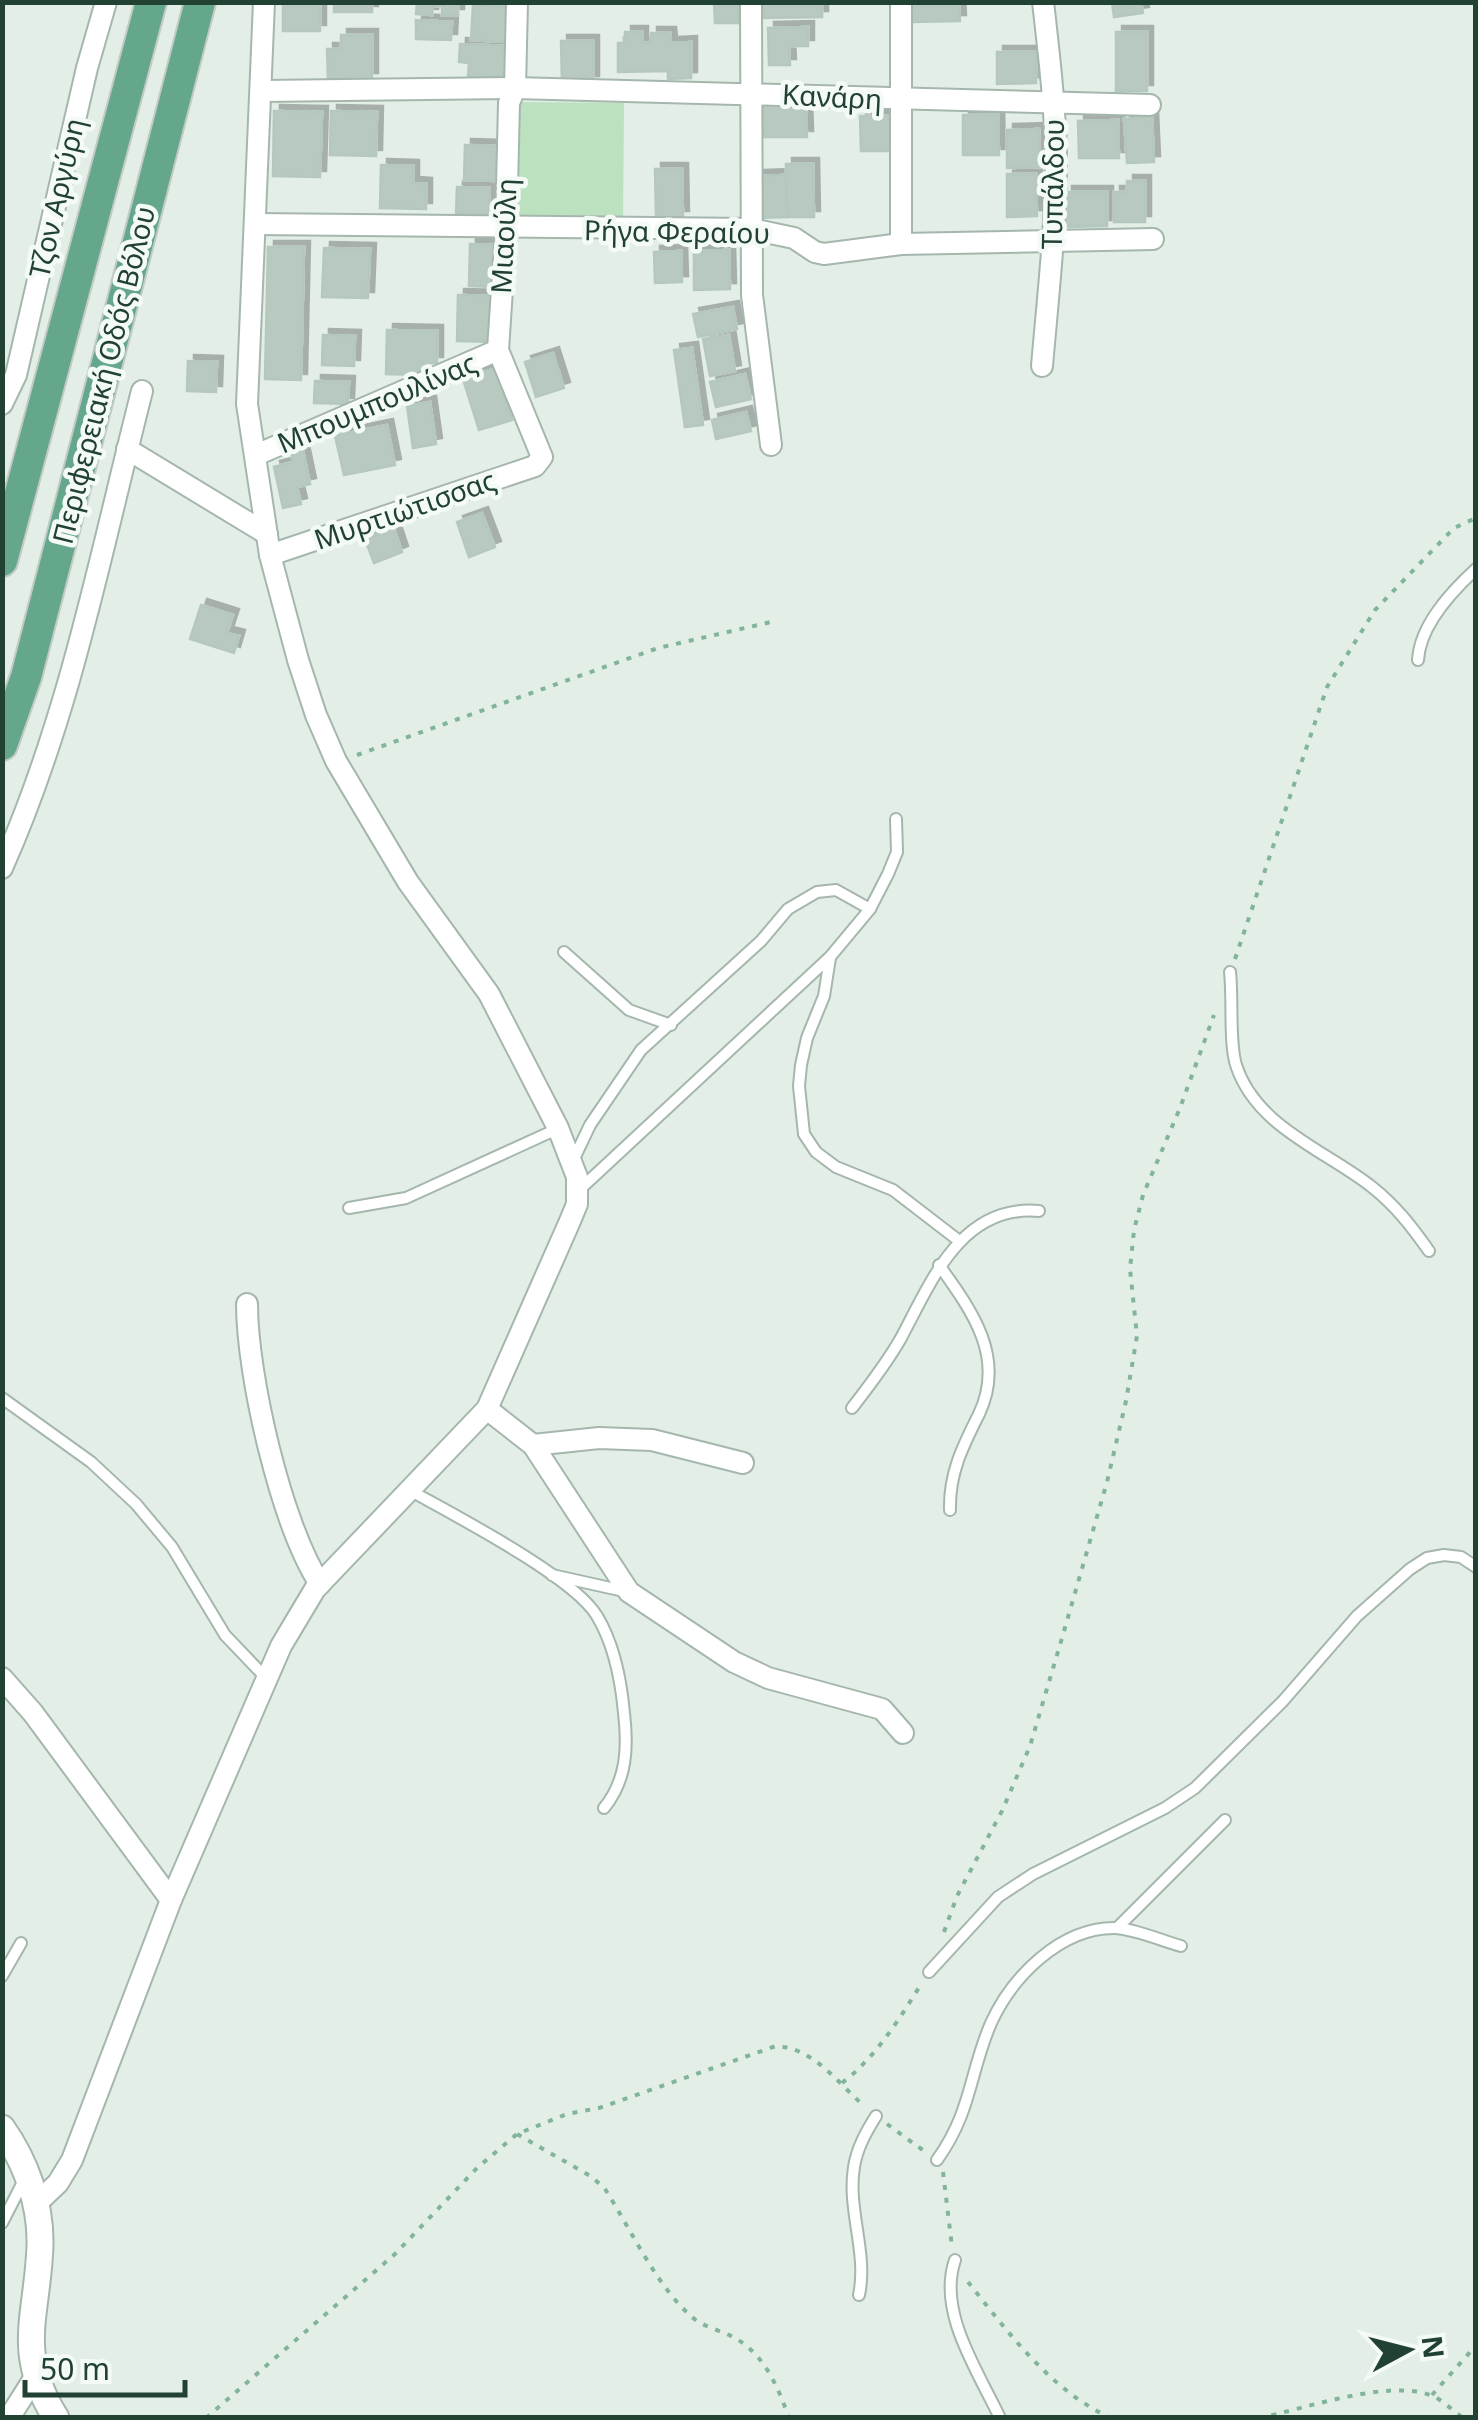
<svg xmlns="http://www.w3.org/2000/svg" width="1478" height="2420" font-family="'Noto Sans',sans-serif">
<defs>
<filter id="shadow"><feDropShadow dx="6" dy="-6" stdDeviation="0" flood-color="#0004"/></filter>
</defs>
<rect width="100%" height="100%" fill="#e3eee7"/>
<!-- green -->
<polygon fill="#bbe1be" points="517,102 624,103 623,223 515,222"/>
<!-- building -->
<g fill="#b8c9c0" stroke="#b5c8bd" stroke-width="2.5" filter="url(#shadow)">
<rect x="283" y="2" width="37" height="29"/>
<rect x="334" y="2" width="38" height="10"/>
<polygon points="417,2 458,2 458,15 442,15 442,6 433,6 432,15 416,14"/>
<polygon points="714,2 739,2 739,23 715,23"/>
<polygon points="761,2 822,2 822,17 762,18"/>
<polygon points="911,2 959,2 960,21 912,22"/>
<polygon points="1112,2 1141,2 1143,13 1114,17"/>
<polygon points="473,5 508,7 506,42 471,40"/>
<polygon points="416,20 452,22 451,40 416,39"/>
<polygon points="808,27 808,46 789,46 790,65 769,65 768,28"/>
<polygon points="625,32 642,32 642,43 651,43 651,33 670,33 671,43 691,42 691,78 668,79 668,71 618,72 618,43 625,43"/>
<rect x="1116" y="32" width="31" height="59"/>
<polygon points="341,35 372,35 372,79 328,79 327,49 341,49"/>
<polygon points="561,41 593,41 593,82 562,83"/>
<polygon points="460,44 506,46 504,79 468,77 469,63 459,62"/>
<polygon points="997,52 1036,52 1036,83 997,84"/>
<polygon points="806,104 807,137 764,137 763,105"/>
<polygon points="274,111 322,112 320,177 273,176"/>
<polygon points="331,111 377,112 376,156 330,155"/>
<polygon points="963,115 998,115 999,155 963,155"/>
<polygon points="860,116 890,116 891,151 861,151"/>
<polygon points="1152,117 1154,162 1127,163 1124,119"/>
<polygon points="1118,120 1119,158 1079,158 1078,121"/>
<polygon points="1039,129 1040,167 1007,168 1007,130"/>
<polygon points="465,145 498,146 497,181 464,180"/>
<polygon points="786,164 813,164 814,217 787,217"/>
<polygon points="381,165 413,166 413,183 426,184 426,209 380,208"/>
<polygon points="655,169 682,169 683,217 656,217"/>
<polygon points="1007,174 1036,174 1037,216 1007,217"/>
<polygon points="786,175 787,217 758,218 758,176"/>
<polygon points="1127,181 1145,181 1145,222 1114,222 1114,192 1127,192"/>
<polygon points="457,187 489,188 489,214 456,213"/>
<polygon points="1066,192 1107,192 1107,226 1066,227"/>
<polygon points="470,244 496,245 495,287 469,286"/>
<polygon points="268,247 304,247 301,380 265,379"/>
<polygon points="324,248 370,249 368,298 322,297"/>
<polygon points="729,250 730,289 694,290 694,251"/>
<polygon points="681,251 682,282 655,283 654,252"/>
<polygon points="458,295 495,296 494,342 457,341"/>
<polygon points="733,307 737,329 698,337 693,314"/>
<polygon points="387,330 437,331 437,363 421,363 421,375 386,374"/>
<polygon points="323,335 355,336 354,366 322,365"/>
<polygon points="729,335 735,371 710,376 703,339"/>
<polygon points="692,348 703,425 685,427 674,350"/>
<polygon points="553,353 564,388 536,397 525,362"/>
<polygon points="188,361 217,362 216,392 187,391"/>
<polygon points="496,368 512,420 479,430 463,379"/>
<polygon points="745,374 751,399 716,407 710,382"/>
<polygon points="315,381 349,382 348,404 314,403"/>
<polygon points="430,402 436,444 413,448 407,406"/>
<polygon points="746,412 751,431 716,439 712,420"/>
<polygon points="387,425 395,465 344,475 335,436"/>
<polygon points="302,446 310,484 297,487 301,504 283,508 274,467 293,462 290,448"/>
<polygon points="482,513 495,547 469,557 457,522"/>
<polygon points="394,528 402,552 374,563 365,539"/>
<polygon points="201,605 233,615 227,633 239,636 234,653 190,639"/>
</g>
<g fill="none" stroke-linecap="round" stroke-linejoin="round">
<!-- service casing -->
<g stroke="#a5b7ad" stroke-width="14">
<g id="service">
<path d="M1418,660C1420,625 1451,592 1476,569"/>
<polyline points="564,952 629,1010 671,1025"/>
<polyline points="830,958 824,996 807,1038 801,1065 799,1086 804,1134 816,1152 836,1167 893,1190 958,1240"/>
<path d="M1230,972C1233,998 1229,1043 1236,1065C1256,1127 1325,1150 1372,1187C1396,1206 1412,1227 1429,1251"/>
<polyline points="572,1163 590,1125 641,1050 761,941 788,909 817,892 836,890 870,909"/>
<polyline points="578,1191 830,957 870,909 888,874 897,852 896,819"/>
<polyline points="349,1208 406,1198 557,1129"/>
<path d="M939,1265C972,1311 1006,1357 979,1414C963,1446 949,1473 950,1510"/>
<polyline points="2,1398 91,1462 136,1504 172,1547 225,1635 267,1679"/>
<path d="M852,1408C869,1386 887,1363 901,1338C931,1282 961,1204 1039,1211"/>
<path d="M411,1491C454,1515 574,1577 597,1616C614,1644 621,1680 624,1713C628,1747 627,1780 604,1808"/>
<polyline points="552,1575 624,1591"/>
<polyline points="1118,1927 1225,1820"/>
<polyline points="929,1972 998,1897 1033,1874 1165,1808 1195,1788 1283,1701 1357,1616 1410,1569 1427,1558 1444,1555 1461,1557 1476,1567"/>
<polyline points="2,1976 21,1943"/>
<path d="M937,2160C972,2111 969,2074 991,2023C1012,1977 1060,1928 1114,1928C1132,1928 1163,1941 1181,1946"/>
<polyline points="2,2223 24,2180"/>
<path d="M955,2260C937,2312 978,2371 1000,2418"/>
<path d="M859,2295C868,2253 847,2210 854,2167C857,2148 866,2132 876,2116"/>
</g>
</g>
<!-- minor casing -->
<g stroke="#a5b7ad" stroke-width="24">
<g id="minor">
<polyline points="751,2 752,295 771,445"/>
<polyline points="262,91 515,88 1150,105"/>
<polyline points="255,224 751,229 794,238 815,252 824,254 901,244 1153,239"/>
<polyline points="901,244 901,2"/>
<path d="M1042,366C1048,296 1056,227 1056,157C1055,105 1049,54 1043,2"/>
<polyline points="2,404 16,375 87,68 106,2"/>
<polyline points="127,449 267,534"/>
<polyline points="256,455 498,350"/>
<polyline points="270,555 535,466 542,457 498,350 506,229 509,103 515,88 517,2"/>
<path d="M2,868C70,716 101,551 142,391"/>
<path d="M247,1304C247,1375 281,1524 320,1584"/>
<polyline points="487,1409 533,1445 629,1592 734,1662 768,1678 882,1709 903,1733"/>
<polyline points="533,1445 599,1438 652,1440 743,1463"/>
<polyline points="2,1678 33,1713 171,1900"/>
<polyline points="36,2204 58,2183 72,2160 171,1900 281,1646 315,1589 487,1409 570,1221 577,1204 577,1177 558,1128 489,994 408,882 336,761 316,715 298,660 270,555 247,404 264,2"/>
<polyline points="9,2418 35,2377"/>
</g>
</g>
<!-- tertiary casing -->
<g stroke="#a5b7ad" stroke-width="29">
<path id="tertiary" d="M2,2128C26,2162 41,2204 40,2245C38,2315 14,2351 56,2418"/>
</g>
<!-- primary casing -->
<g stroke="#c1cac6" stroke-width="34">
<g id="primary">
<polyline points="2,561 151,2"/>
<polyline points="2,745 26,677 200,2"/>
</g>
</g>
<!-- path -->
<g stroke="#81b49b" stroke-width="4" stroke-dasharray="5 8" stroke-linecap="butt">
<polyline points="357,755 658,648 771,622"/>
<polyline points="1235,959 1327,687 1375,610 1454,528 1476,518"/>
<polyline points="944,1932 957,1896 1002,1811 1030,1746 1062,1638 1107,1482 1126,1401 1137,1336 1130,1269 1134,1230 1143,1195 1180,1108 1214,1015"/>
<path d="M842,2083C875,2058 898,2021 920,1986"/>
<polyline points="887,2124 924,2151"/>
<path d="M517,2134L592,2177L605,2189C630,2228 657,2287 692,2317C703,2327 720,2330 733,2337C764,2353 778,2387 789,2418"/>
<polyline points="943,2172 952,2247"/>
<path d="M968,2282C1008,2332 1051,2391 1111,2418"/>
<polyline points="1432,2395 1471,2351"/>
<path d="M206,2418L395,2254L477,2168L517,2134L567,2114L599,2108L776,2046C814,2048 838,2083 864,2106"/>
<path d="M1259,2418C1305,2409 1386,2379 1430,2395C1442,2399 1453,2411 1463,2418"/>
</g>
<!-- service -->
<use href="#service" stroke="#fff" stroke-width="10"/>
<!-- minor -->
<use href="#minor" stroke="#fff" stroke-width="20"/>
<!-- tertiary -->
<use href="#tertiary" stroke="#fff" stroke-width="25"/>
<!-- primary -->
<use href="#primary" stroke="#65a78b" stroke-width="30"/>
</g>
<g text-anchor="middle" stroke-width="9" stroke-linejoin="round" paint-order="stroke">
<!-- street labels -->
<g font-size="28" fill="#214133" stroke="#f4faf6">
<text transform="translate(832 97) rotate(3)" y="10">Κανάρη</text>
<text transform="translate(1053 184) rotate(-89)" y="10">Τυπάλδου</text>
<text transform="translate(57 198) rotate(-77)" y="10">Τζον Αργύρη</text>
<text transform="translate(677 232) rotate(1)" y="10">Ρήγα Φεραίου</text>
<text transform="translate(504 236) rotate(-87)" y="10">Μιαούλη</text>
<text transform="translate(104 375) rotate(-76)" y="10">Περιφερειακή Οδός Βόλου</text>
<text transform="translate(377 403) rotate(-23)" y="10">Μπουμπουλίνας</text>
<text transform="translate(405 510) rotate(-19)" y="10">Μυρτιώτισσας</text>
</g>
</g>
<!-- border -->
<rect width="1478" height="2420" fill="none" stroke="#214133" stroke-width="10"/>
<!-- north arrow -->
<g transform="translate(1408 2350) rotate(83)" stroke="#f4faf6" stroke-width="8" paint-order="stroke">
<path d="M0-8L18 38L0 25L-18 38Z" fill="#214133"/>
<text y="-15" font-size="28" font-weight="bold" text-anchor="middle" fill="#214133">N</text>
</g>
<!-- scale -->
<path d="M25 2380v15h160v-15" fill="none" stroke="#214133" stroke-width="5"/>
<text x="40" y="2380" font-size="30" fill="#214133" stroke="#f4faf6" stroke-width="8" paint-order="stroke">50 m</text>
</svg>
